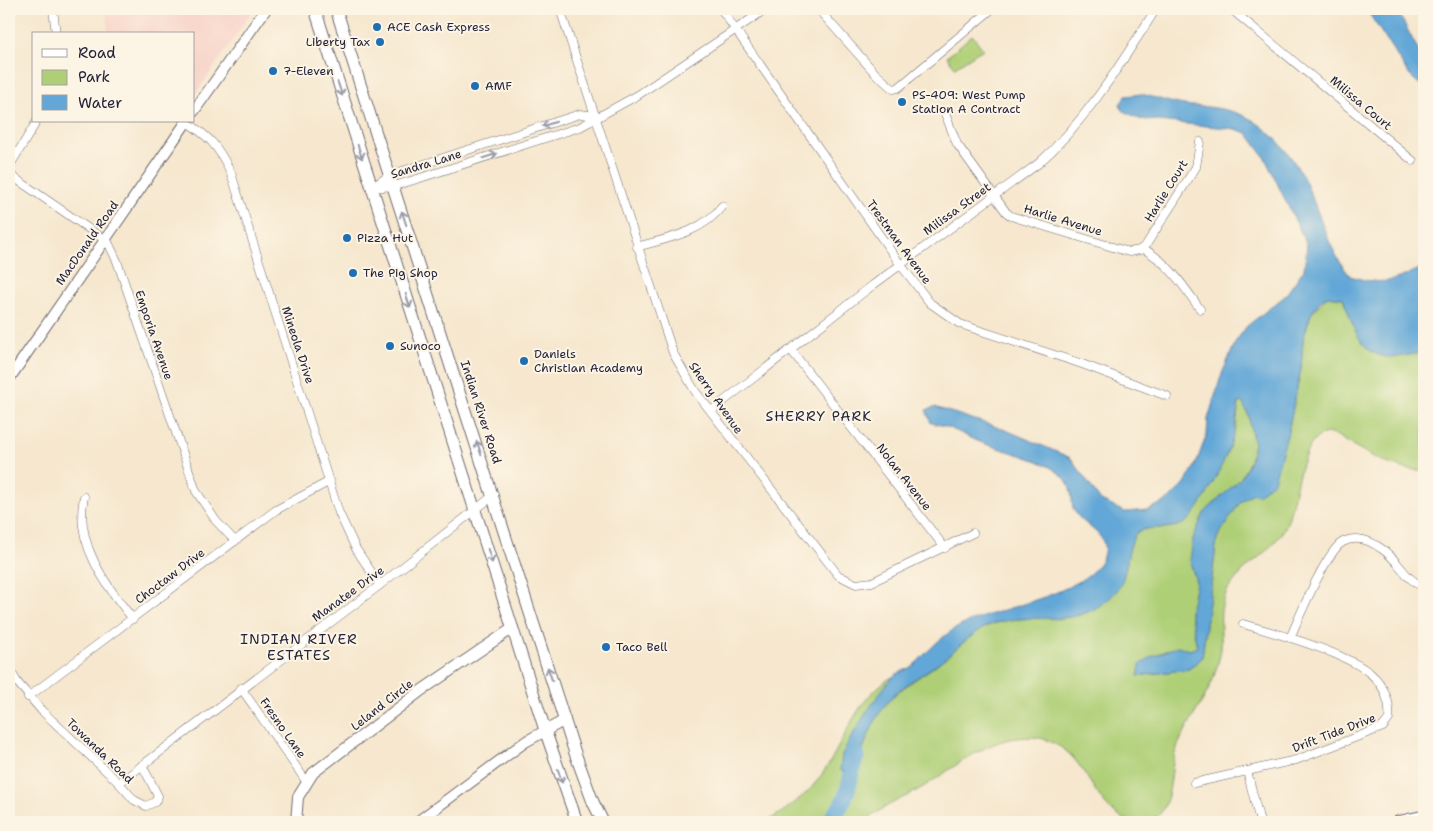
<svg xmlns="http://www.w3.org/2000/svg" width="1433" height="831" font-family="'Shantell Sans',sans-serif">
<rect width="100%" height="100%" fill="#fcf5e5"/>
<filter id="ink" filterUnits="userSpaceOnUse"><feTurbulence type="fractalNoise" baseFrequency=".02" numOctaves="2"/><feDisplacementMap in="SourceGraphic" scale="10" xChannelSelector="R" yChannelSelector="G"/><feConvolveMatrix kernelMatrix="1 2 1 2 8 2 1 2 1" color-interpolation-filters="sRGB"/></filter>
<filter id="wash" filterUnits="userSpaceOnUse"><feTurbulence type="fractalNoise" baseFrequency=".0096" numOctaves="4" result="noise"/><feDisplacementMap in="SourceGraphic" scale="20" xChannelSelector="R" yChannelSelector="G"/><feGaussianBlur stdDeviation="1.12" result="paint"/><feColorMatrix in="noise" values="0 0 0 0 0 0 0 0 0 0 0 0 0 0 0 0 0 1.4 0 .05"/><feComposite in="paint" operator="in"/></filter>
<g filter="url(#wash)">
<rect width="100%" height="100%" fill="#f6e7ce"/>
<!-- built -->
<polygon fill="#f7d1c6" points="106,9 254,9 194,96 194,34 108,34"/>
<!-- green -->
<g fill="#aecf76" stroke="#687858">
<polygon points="972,35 983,49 955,67 947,57"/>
<path d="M1327,296L1343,298L1356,332L1417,354L1424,351V470C1393,472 1363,451 1337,436L1327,433C1299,438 1296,500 1287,523C1275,553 1236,567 1224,598C1218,615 1222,631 1221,649C1220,658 1216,670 1213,679C1203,705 1184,727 1175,753C1171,768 1171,798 1162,811C1157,819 1148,822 1139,822C1105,822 1093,780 1074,759C1067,750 1055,743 1044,739C1030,735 1008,738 994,744C969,754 946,773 923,787C904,799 882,805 866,822H766C784,811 803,799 817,781C845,746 852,699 894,676L872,705L855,772C864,745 875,710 898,692C913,680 930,671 945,658C960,646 977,628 995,623C1016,617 1043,618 1064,619L1137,532L1149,527L1166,528L1236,428L1239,403L1243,402L1248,414L1254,444L1250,461L1241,478L1204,513L1190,561L1196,582L1190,612L1197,648L1189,650L1178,646L1151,657L1138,676L1189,669L1202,658L1217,538L1240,502L1253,493L1258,495L1288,432L1301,369L1303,339L1311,314Z"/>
</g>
<!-- water -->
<g fill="#62a7d7" stroke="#426489">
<polygon points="1366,9 1397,10 1424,61 1424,88 1410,76"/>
<path d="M1141,94C1158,98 1176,105 1193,106C1211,107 1224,108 1242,115C1271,126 1298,162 1309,190C1322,221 1329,250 1350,276C1382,286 1395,282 1424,266V351C1416,355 1407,355 1398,357C1360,361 1354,327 1343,298L1327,296L1320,301L1311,314L1303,339L1301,369L1288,432L1274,481L1258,495L1253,493L1240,502L1217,538L1202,658L1189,669L1138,676L1140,665L1151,657L1178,646L1189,650L1197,647L1190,612L1196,582L1190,561L1193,538L1204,513L1241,478L1250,461L1254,444L1248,414L1242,402L1239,403C1236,415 1236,426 1233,437C1227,457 1200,516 1183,524C1168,531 1153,525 1137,532C1124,550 1130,579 1113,595C1073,633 1041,610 996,623C978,628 960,646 946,657C931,670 912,679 897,692C875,712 864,745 855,772L851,775L840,770C841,765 841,760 842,755C847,741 883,685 894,676C900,671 908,670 914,665C926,653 939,639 953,630C989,607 1094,596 1104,553C1109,529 1073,525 1072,502C1072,496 1070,485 1066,480C1049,459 1005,452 980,442C963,435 950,426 931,423L926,410L935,407L1006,430L1071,458L1101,501L1125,512L1148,510L1168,500L1185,483L1195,466L1207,434L1208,419L1221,376L1236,341L1247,326L1285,296L1304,269L1307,245L1264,156L1247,133L1235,129L1139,119L1122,110L1120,104L1126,96Z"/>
</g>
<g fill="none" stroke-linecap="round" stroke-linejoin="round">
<!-- river -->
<path stroke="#62a7d7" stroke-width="16" d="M828,822C853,796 846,784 857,755"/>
</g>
</g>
<g filter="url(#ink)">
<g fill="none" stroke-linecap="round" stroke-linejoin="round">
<!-- street casing -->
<g stroke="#6c676e" stroke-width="9">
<g id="street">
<polyline points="53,9 56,34"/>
<polyline points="560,9 673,353 695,391 838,575 856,584 872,582 973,533"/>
<polyline points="721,9 900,264 930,303 960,324 1082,364 1167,396"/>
<polyline points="818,9 875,73 893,89 898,88 992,9"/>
<polyline points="1231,9 1413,161"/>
<polyline points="944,111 957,144 1006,212 1011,216 1129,252 1140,250 1146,245 1196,167 1200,142"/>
<path d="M185,121C210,137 218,146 231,173L339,513L356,549L380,585"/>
<polyline points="9,167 37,121"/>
<polyline points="9,174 108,242 117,261 196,491 216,521 235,541"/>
<polyline points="374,186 390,175 580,114 596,116"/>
<polyline points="371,188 394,186 417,179 580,127 638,95 766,9"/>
<path d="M637,247C668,238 702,233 722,206"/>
<path d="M1142,248C1168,262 1183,285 1200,309"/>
<polyline points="791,350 945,548"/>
<path d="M711,411L873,285L1039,163C1087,120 1121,63 1156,9"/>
<path d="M84,497C74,542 106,586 133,619"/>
<path d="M1290,638C1299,618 1326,551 1343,542C1356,535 1371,541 1382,549C1399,560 1405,580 1424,587"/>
<polyline points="9,668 17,682 41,710 119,783 134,800 146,806 155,802 158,796 142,765"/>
<polyline points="241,688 306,781"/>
<polyline points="28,697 276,510 330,481"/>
<polyline points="1247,771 1260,822"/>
<polyline points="119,783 380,585 494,495"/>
<path d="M1194,783L1296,760L1383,727L1389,719C1391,703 1384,685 1371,674C1347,653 1276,633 1243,624"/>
</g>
</g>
<!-- secondary casing -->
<g stroke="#6c676e" stroke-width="12">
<g id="secondary">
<polyline points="194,111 266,9"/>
<polyline points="9,379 187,121"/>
<polyline points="296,822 298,797 313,773 422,690 513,628"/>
<polyline points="417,822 525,742 565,720"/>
</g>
</g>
<!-- primary casing -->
<g stroke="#6c676e" stroke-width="13">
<g id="primary">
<polyline points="315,9 545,730 577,822"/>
<polyline points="336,9 575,753 593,802 603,822"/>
<polyline points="1397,822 1424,816"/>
</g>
</g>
<!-- street -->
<use href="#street" stroke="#fff" stroke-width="8"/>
<!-- secondary -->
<use href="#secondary" stroke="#fff" stroke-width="10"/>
<!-- primary -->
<use href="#primary" stroke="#fff" stroke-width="11"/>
</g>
<!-- one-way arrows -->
<defs><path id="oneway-shaft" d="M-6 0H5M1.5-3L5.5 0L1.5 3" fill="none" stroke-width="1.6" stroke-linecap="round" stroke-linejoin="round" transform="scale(1.25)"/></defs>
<g stroke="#9c9ca7">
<use href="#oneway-shaft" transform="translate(340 89) rotate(72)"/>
<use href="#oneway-shaft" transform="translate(549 124) rotate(162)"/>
<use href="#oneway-shaft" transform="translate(360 152) rotate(72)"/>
<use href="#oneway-shaft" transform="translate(490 156) rotate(-18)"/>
<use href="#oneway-shaft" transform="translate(404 218) rotate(-108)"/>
<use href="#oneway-shaft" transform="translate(408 301) rotate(72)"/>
<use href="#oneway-shaft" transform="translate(479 448) rotate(-108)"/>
<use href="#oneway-shaft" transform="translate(490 556) rotate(72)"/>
<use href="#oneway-shaft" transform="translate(550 674) rotate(-108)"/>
<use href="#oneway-shaft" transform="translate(560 776) rotate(72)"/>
</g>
</g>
<!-- markers -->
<g fill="#1f6fb2" stroke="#fcf5e5" stroke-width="2">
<circle cx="377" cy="27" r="5"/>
<circle cx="380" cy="42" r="5"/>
<circle cx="273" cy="71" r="5"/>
<circle cx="475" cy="86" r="5"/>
<circle cx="902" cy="102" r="5"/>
<circle cx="347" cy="238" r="5"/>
<circle cx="353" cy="273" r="5"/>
<circle cx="390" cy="346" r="5"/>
<circle cx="524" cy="361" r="5"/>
<circle cx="606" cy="647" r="5"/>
</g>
<g text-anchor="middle" stroke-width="4" stroke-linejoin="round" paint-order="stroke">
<!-- poi labels -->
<g font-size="12" fill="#22223b" stroke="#fcf5e5" text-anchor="start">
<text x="387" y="31">ACE Cash Express</text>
<text x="370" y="46" text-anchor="end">Liberty Tax</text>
<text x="283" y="75">7-Eleven</text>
<text x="485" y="90">AMF</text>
<text x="912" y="99">PS-409: West Pump<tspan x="912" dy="14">Station A Contract</tspan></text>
<text x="357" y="242">Pizza Hut</text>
<text x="363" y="277">The Pig Shop</text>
<text x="400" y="350">Sunoco</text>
<text x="534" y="358">Daniels<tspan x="534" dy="14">Christian Academy</tspan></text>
<text x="616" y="651">Taco Bell</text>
</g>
<!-- street labels -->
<g font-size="12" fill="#22223b" stroke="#fcf5e5">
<text transform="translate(1361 103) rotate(40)" y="4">Milissa Court</text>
<text transform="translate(426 164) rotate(-17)" y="4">Sandra Lane</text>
<text transform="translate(1166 191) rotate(-58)" y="4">Harlie Court</text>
<text transform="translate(957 209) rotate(-36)" y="4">Milissa Street</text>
<text transform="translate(1063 220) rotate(17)" y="4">Harlie Avenue</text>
<text transform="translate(899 242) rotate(54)" y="4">Trestman Avenue</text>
<text transform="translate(87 243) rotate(-55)" y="4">MacDonald Road</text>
<text transform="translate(154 335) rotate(71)" y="4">Emporia Avenue</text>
<text transform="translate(298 345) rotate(72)" y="4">Mineola Drive</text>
<text transform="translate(716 398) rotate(55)" y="4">Sherry Avenue</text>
<text transform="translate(481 412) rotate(72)" y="4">Indian River Road</text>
<text transform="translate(904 477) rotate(52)" y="4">Nolan Avenue</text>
<text transform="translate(170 576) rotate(-37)" y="4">Choctaw Drive</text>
<text transform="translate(348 594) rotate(-36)" y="4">Manatee Drive</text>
<text transform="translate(382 705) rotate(-38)" y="4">Leland Circle</text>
<text transform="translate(283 728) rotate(55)" y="4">Fresno Lane</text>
<text transform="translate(1334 733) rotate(-21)" y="4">Drift Tide Drive</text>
<text transform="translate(100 751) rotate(44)" y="4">Towanda Road</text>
</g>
<!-- neighbourhood labels -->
<g font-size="14" letter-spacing="1" fill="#22223b" stroke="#fcf5e5">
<text x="819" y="421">SHERRY PARK</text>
<text x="299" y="644">INDIAN RIVER<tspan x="299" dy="16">ESTATES</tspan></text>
</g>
</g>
<!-- margin -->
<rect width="1433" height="831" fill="none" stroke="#fcf5e5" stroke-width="30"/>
<!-- legend -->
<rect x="32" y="32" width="162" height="90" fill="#fcf5e5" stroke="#a5a1a1"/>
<rect x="42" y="49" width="25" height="8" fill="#ffffff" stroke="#a5a1a1"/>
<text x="78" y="58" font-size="15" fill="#22223b">Road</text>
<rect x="42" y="70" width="25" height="15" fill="#aecf76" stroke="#a5a1a1"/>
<text x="78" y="82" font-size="15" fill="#22223b">Park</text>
<rect x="42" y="95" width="25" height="15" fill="#62a7d7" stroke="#a5a1a1"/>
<text x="78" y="108" font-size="15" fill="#22223b">Water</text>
</svg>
